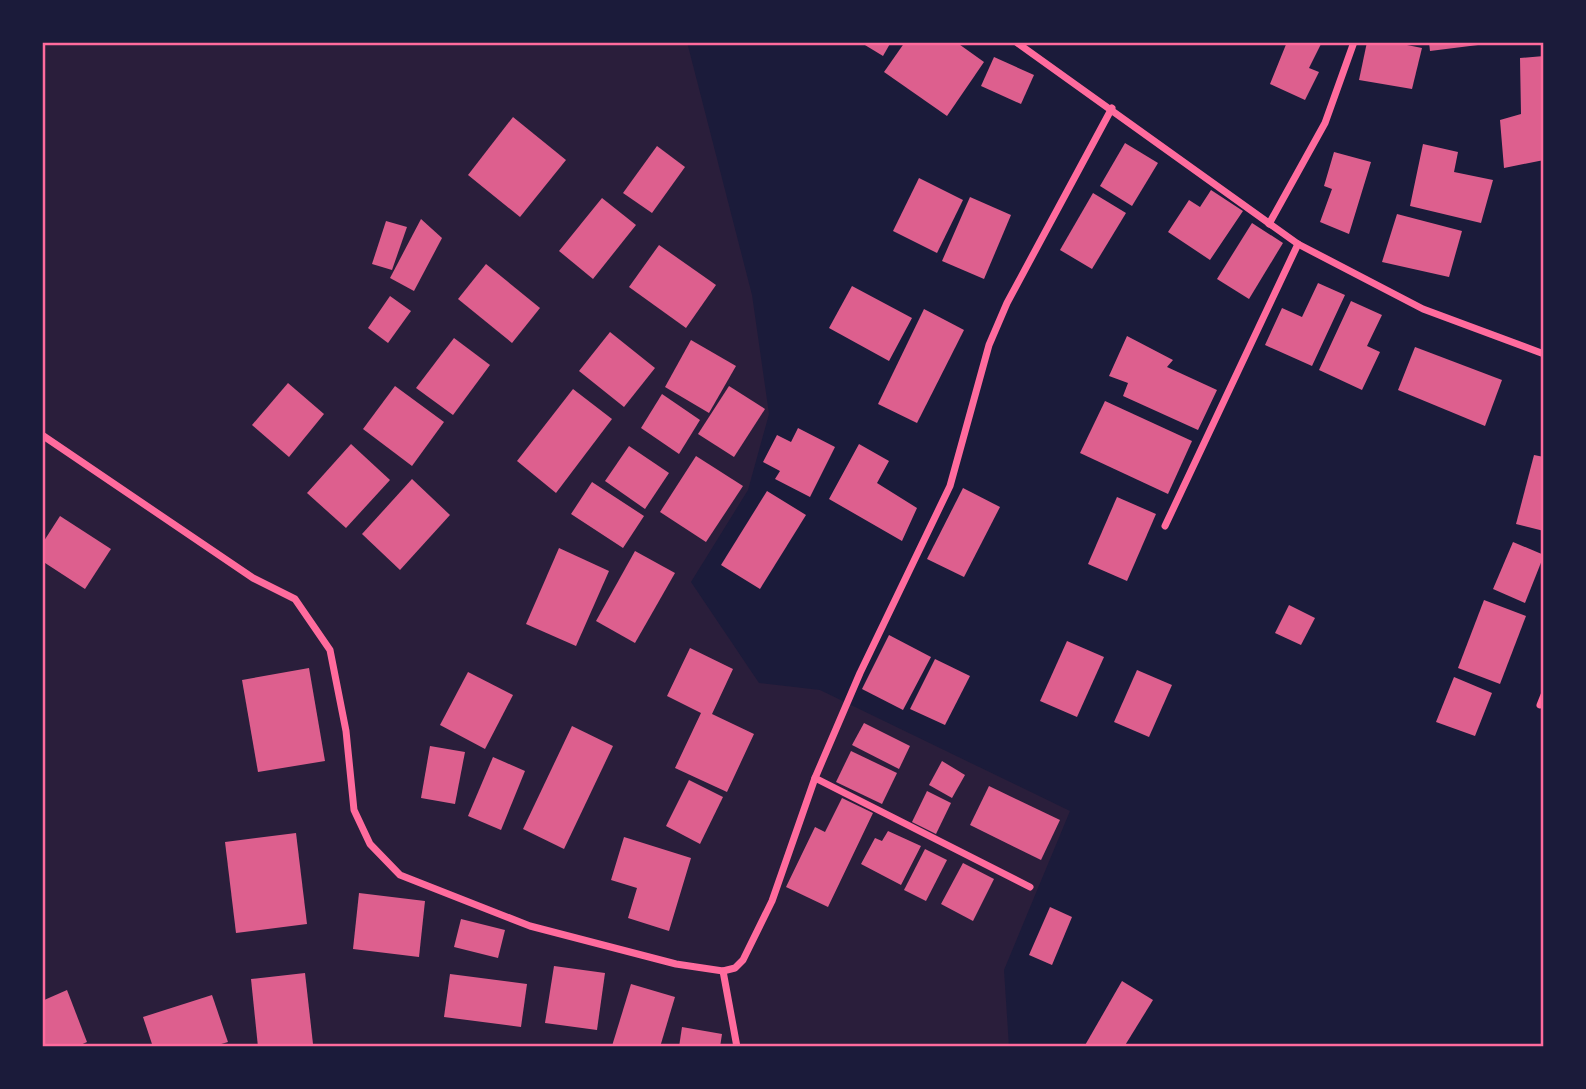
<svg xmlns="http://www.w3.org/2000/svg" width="1586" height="1089" font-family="Barlow,sans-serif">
<rect width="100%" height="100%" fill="#1b1b3a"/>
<!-- green -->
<polygon fill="#2a1e3b" points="42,42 687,42 752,295 769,414 748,490 691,582 759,683 820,690 1070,811 1004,970 1009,1047 42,1047"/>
<!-- building -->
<g fill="#dd5f8e">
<polygon points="860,42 891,42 883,56"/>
<polygon points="905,42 956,42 984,62 947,116 884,72"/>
<polygon points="1287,42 1322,42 1309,68 1319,72 1305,100 1270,84"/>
<polygon points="1367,42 1392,42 1422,48 1412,89 1359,80"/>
<polygon points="1429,42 1478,42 1478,45 1430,51"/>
<polygon points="1544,56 1544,160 1504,168 1500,120 1521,114 1520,58"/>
<polygon points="994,57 1034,75 1021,104 981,86"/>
<polygon points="513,117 566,160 520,217 468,175"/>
<polygon points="1125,143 1158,163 1132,206 1100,186"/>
<polygon points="1423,144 1458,152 1454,172 1493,180 1481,223 1410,206"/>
<polygon points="657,146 685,167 652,213 623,193"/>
<polygon points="1334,152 1371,162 1349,234 1320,222 1332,189 1324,186"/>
<polygon points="919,178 963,200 937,253 893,231"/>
<polygon points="1211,190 1243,211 1210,260 1168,232 1189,200 1200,207"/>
<polygon points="1093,193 1126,213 1092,269 1060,250"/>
<polygon points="970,197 1011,215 984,279 942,261"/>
<polygon points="602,198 636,225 593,279 559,251"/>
<polygon points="1397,214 1462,231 1449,277 1382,262"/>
<polygon points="421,219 442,238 414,291 390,278"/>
<polygon points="386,221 407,227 392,270 372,264"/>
<polygon points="1252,223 1283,243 1249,299 1217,279"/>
<polygon points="659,245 716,285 686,328 629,287"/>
<polygon points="486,264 540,308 512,343 458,299"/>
<polygon points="1318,283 1345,295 1312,366 1265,345 1282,308 1302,317"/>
<polygon points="852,286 912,318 889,361 829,328"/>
<polygon points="390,296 411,311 388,343 368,328"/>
<polygon points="1351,301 1382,315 1367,346 1380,352 1362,390 1319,370"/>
<polygon points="924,309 964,330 917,423 878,404"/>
<polygon points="610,332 655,368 624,407 579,371"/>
<polygon points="1127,336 1173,360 1167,367 1217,390 1198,430 1123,396 1128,383 1109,376"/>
<polygon points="454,338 490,365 453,415 416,388"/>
<polygon points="691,340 736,366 709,413 665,387"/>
<polygon points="1415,347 1502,380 1485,426 1398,390"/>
<polygon points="288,383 324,414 289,457 252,425"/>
<polygon points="395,386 444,422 412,466 363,429"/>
<polygon points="729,386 765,409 734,457 698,434"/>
<polygon points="573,389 612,419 556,493 517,461"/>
<polygon points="662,394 700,420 679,454 641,428"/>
<polygon points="1105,401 1192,441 1168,494 1080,453"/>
<polygon points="798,428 835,447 810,497 775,479 780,471 763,462 777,435 791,442"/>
<polygon points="351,444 390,480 346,528 307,493"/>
<polygon points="859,444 889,461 877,483 917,508 902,541 829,499"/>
<polygon points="629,446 669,473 645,509 605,481"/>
<polygon points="1534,455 1544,457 1544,531 1516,524"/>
<polygon points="696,456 743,486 706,542 660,512"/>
<polygon points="412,479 450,515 400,570 362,534"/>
<polygon points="592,482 644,516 623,548 571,514"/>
<polygon points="963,488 1000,507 964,577 927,559"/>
<polygon points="767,491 806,515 760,589 721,565"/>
<polygon points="1117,497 1156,514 1127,581 1088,564"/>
<polygon points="60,516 111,549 85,589 42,561 42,544"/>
<polygon points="1513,542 1544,555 1525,603 1493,589"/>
<polygon points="559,548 609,571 576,646 526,624"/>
<polygon points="635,551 675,573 635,643 596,621"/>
<polygon points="1484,600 1526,616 1500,684 1458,668"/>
<polygon points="1289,605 1315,618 1301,645 1275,633"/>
<polygon points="889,635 931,657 903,710 862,689"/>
<polygon points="1067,641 1104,657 1077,717 1040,701"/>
<polygon points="690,648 733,669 712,714 754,734 727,792 675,768 701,713 667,696"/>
<polygon points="935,659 970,676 945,725 910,709"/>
<polygon points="309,668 325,761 258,772 242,680"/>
<polygon points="1137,670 1172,685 1149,737 1114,722"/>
<polygon points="468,672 513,695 485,749 440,725"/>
<polygon points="1454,677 1492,693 1475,736 1436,722"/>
<polygon points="864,723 910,746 899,769 852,745"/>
<polygon points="572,726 613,746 564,849 523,829"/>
<polygon points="430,746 465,752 455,804 421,798"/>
<polygon points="851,751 897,773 882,804 836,782"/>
<polygon points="493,757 525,771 501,830 468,816"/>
<polygon points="942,761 965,775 952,798 929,785"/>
<polygon points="689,780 723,797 700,844 666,826"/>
<polygon points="989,786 1060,820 1041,860 970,825"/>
<polygon points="927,791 951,803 936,834 912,822"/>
<polygon points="842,798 873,813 828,907 786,887 815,827 825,832"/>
<polygon points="888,831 921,846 901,885 861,864 875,838 882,841"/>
<polygon points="296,833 307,924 236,933 225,842"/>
<polygon points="624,837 691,858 669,931 628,918 637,888 611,880"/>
<polygon points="925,849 947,860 926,901 904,890"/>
<polygon points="963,863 994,879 973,921 941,904"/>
<polygon points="359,893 425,901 419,957 353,949"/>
<polygon points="1050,907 1072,917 1052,965 1029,955"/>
<polygon points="461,919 505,930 498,958 454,947"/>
<polygon points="554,966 605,973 597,1030 545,1023"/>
<polygon points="305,973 313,1044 258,1047 251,979"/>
<polygon points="450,974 527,984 521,1027 444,1017"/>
<polygon points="1122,981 1153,1000 1124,1047 1084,1047"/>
<polygon points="631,984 675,997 660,1047 612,1046"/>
<polygon points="67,990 87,1042 76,1047 42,1047 42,1001"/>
<polygon points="212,995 228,1042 211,1047 153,1047 143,1017"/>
<polygon points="682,1027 722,1034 720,1047 679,1047"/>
</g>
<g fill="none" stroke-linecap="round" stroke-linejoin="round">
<!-- minor -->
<g stroke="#ff6b9d" stroke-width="7">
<polyline points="1016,42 1298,244 1423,309 1544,354"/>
<polyline points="1269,224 1325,123 1354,42"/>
<polyline points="42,435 253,578 295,599 330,650 346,731 354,810 370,844 400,875 530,926 676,964 723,971 735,968 743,960 772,901 815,778 860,673 950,486 989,345 1007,303 1112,108"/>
<polyline points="1165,526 1298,244"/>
<polyline points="1540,705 1544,695"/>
<polyline points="815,778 1030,887"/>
<polyline points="723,971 737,1047"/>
</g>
</g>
<!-- border -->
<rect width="1586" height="1089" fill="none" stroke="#1b1b3a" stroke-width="88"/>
<rect x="44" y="44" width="1498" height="1001" fill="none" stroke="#ff6b9d" stroke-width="2.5"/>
</svg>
